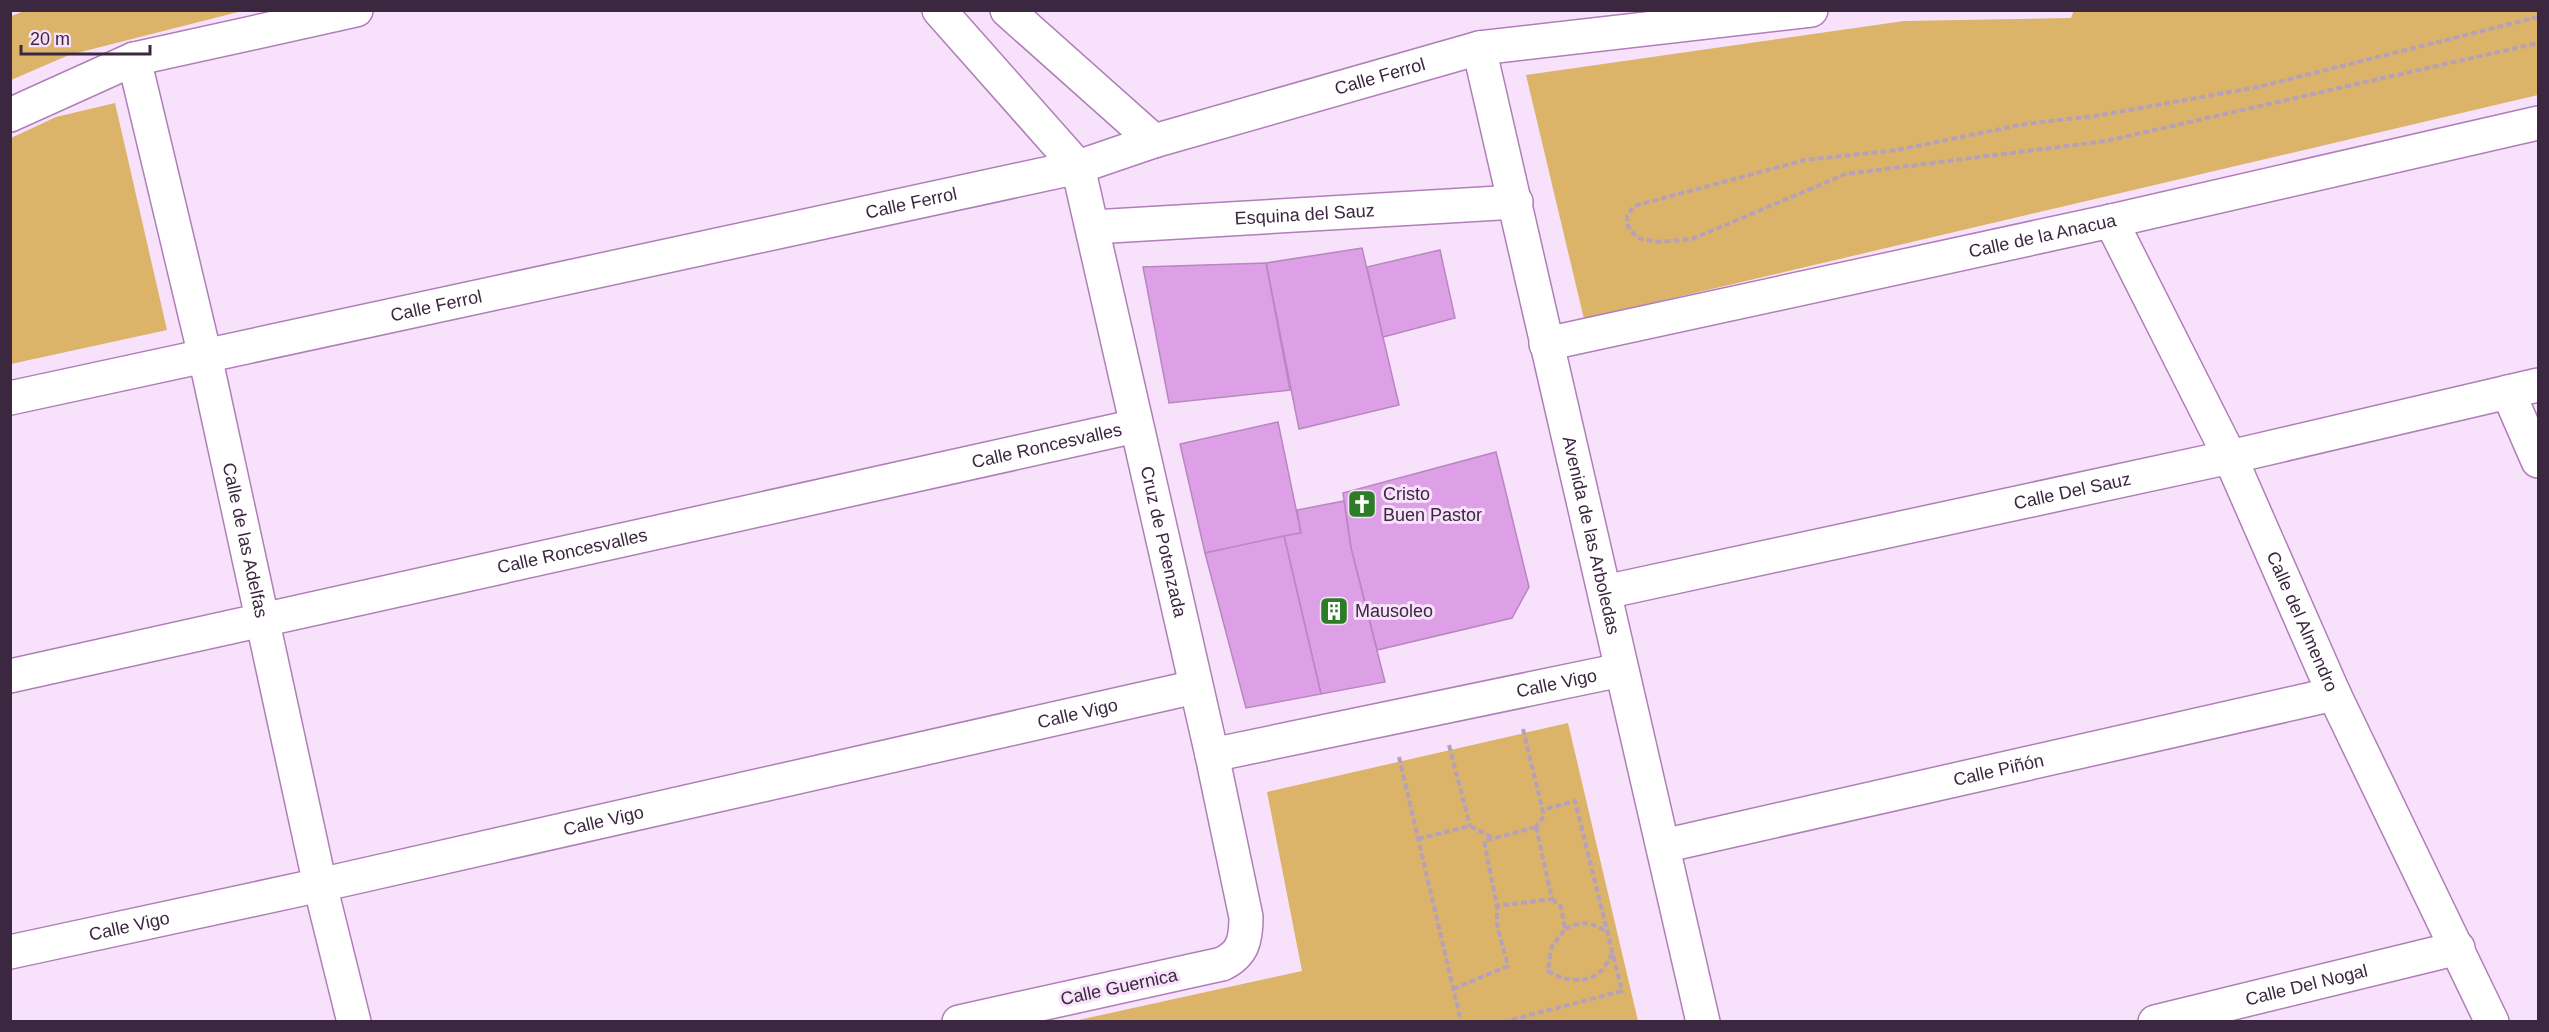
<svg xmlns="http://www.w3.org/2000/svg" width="2549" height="1032" font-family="Arial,sans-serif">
<rect width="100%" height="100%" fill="#f8e2fb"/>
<!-- green -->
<g fill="#dbb369">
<polygon points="2074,10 2538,11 2538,95 1584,319 1526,75 1904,21 2071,18"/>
<polygon points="25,11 25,10 242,11 69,55 11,80 11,16"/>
<polygon points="115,103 167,330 11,364 11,138 56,117"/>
<polygon points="1568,723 1638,1021 1074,1021 1302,971 1267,792"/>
</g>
<!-- building -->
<g fill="#dda0e6" stroke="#b886c0" stroke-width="1.5">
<polygon points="1362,248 1399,405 1299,429 1266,263"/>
<polygon points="1440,250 1455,318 1383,337 1367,267"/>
<polygon points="1266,263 1290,390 1169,403 1143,267"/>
<polygon points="1278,422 1301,533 1205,553 1180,444"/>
<polygon points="1496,452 1529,587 1512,618 1377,650 1351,548 1343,493"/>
<polygon points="1344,501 1351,548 1385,682 1321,694 1284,536 1301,533 1297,510"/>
<polygon points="1284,536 1321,694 1246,708 1205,553"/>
</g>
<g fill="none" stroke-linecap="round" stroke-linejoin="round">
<!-- minor casing -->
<g stroke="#b07eb8" stroke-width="36">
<g id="minor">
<path id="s1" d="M939,10L1078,167L1212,755L1246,917C1246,940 1243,954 1222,964L959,1022"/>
<polyline points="1007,10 1154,141"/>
<path id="s2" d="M1479,48L1703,1022"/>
<path id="s3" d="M134,59L205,356L320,885L354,1022"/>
<polyline points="10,115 134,59 356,10"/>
<path id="s4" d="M2111,221L2230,457L2334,694L2492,1022"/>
<path id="s5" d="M1093,227L1516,202"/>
<path id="s6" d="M1546,344L2111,221L2538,123"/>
<polyline points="2508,392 2538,461"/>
<path id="s7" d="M10,398L1078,167L1154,141L1479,48L1811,10"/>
<path id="s8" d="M1605,592L2230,457L2538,385"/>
<path id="s9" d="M10,676L1136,426"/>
<path id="s10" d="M1212,755L1621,670"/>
<path id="s11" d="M1663,846L2334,694"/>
<path id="s12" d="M10,952L320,885L1195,687"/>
<path id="s13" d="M2155,1022L2458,948"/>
</g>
</g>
<!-- path -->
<g stroke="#b7a1ba" stroke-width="4" stroke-dasharray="6 3" stroke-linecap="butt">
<polyline points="2538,17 2258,87 2095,116 2025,124 1897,150 1805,160 1634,206 1627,216 1628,226 1637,238 1660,242 1692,239 1846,174 2106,141 2538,43"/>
<polyline points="1523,729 1544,816 1536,827"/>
<polyline points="1449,745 1470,826"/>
<polyline points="1399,757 1461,1022"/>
<polygon points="1536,827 1552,899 1497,906 1484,841"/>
<polyline points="1418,839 1470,826 1493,838"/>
<path d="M1552,899L1561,907L1565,929L1551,948L1548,971C1563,981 1588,985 1602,970C1606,966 1609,959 1612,954"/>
<path d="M1565,929C1582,920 1591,922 1607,932"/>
<polyline points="1453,989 1508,966 1497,925 1497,906"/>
<polyline points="1503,1022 1622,991 1575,801 1542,810"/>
</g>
<!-- minor -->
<use href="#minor" stroke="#fff" stroke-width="33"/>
</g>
<!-- icons -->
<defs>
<g id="church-square" transform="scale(1.5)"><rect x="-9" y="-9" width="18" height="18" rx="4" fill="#2d7d27" stroke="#f8e2fb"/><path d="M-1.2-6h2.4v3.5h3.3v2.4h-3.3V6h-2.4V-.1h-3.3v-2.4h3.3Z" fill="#fff"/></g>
<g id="building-square" transform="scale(1.5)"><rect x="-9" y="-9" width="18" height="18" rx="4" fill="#2d7d27" stroke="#f8e2fb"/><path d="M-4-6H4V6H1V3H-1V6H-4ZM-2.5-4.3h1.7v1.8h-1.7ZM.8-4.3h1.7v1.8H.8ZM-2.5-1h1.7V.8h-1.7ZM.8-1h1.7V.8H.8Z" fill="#fff"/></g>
</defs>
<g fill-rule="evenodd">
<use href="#church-square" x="1362" y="504"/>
<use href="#building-square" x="1334" y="611"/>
</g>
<g text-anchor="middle" stroke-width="6" stroke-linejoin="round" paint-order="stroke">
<!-- street labels -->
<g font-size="18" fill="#3c2740" stroke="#f8e2fb">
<text dy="6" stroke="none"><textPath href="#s7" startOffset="1408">Calle Ferrol</textPath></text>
<text dy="6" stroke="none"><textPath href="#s7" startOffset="922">Calle Ferrol</textPath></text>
<text dy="6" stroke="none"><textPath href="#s5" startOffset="212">Esquina del Sauz</textPath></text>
<text dy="6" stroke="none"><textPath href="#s6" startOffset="508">Calle de la Anacua</textPath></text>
<text dy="6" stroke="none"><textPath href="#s7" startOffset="436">Calle Ferrol</textPath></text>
<text dy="6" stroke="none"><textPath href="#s9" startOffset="1062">Calle Roncesvalles</textPath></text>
<text dy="6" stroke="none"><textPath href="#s8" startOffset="478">Calle Del Sauz</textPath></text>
<text dy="6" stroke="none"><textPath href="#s2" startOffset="500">Avenida de las Arboledas</textPath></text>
<text dy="6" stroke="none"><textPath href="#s3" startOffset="494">Calle de las Adelfas</textPath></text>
<text dy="6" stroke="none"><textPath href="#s1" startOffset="594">Cruz de Potenzada</textPath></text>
<text dy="6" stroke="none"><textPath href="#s9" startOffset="576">Calle Roncesvalles</textPath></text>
<text dy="6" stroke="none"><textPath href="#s4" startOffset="444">Calle del Almendro</textPath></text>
<text dy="6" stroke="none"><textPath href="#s10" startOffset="352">Calle Vigo</textPath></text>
<text dy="6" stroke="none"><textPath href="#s12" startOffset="1094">Calle Vigo</textPath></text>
<text dy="6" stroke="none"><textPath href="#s11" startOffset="344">Calle Piñón</textPath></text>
<text dy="6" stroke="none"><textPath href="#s12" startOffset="608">Calle Vigo</textPath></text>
<text dy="6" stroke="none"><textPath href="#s12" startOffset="122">Calle Vigo</textPath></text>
<text dy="6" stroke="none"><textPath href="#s13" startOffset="156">Calle Del Nogal</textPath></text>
<text transform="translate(1119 987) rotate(-12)" y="6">Calle Guernica</text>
</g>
<!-- poi labels -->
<g font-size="18" fill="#3c2740" stroke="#f8e2fb" text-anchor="start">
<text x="1383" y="500">Cristo<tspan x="1383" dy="21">Buen Pastor</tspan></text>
<text x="1355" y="617">Mausoleo</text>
</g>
</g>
<!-- border -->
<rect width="2549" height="1032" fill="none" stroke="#3c2740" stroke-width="24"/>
<!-- scale -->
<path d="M21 45v9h129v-9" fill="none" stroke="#3c2740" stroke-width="3"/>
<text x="30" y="45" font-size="18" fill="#3c2740" stroke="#f8e2fb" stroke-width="4.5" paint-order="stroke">20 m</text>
</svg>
